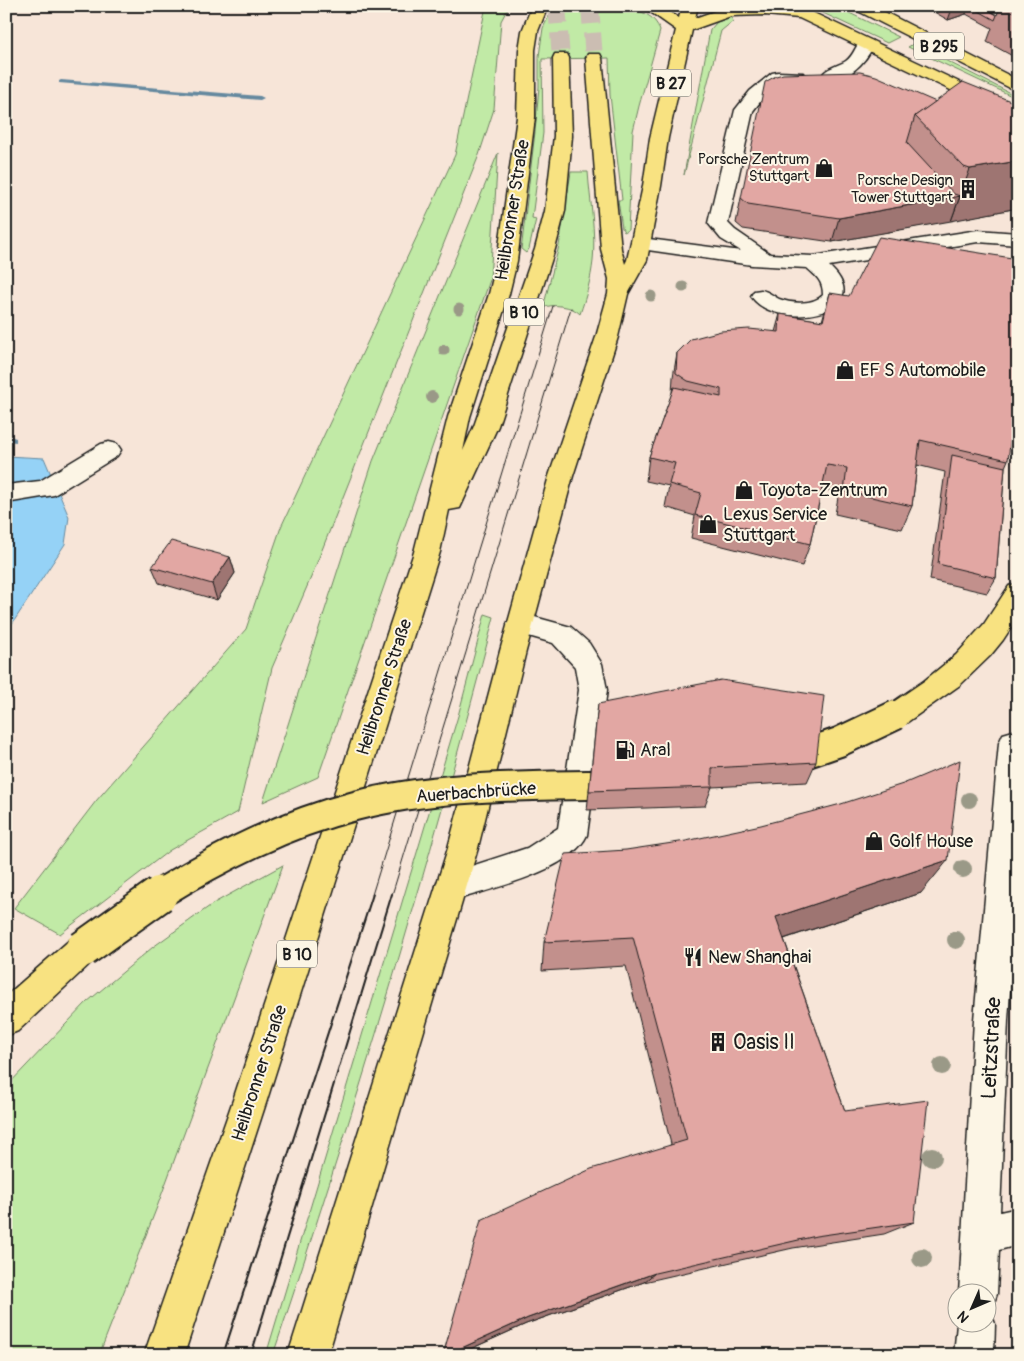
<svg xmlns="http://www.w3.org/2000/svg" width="1024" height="1361" font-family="Pangolin,sans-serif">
<rect width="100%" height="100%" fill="#f7e5d8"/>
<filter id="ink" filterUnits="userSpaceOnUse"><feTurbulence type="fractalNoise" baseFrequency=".02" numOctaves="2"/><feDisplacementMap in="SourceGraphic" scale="10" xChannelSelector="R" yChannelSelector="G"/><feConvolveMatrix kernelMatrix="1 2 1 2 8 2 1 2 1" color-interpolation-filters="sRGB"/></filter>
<g filter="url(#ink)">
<!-- green -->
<g fill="#c1eaa6" stroke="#6e8361">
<polygon points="486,6 509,6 501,21 494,109 479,155 312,575 272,668 238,812 170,850 60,934 14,908 96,801 246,629 281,527 455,155"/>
<path d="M567,6C595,6 652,0 660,31L639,106L633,131L628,230L624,232L622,228L618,200H622L610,95L609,58L542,59L543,133L532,218L536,219L529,249L526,253L521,249L522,243L535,132L539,87V56L543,28L549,16Z"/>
<polygon points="808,6 835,6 899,37 887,43"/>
<polygon points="731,17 733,21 721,31 684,175 710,30 717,22"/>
<polygon points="913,44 1018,97 1018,99 908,47"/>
<polygon points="498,153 490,280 318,777 263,802 373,461"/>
<path d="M571,172H588C590,201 596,232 593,261C591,279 586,297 580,314C573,306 551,303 543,308L559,246Z"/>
<path d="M485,614L494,617C429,866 355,1111 273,1355H266L458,716Z"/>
<polygon points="283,865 157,1207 99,1355 6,1355 6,1087 87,1002 153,947 214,903"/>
</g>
<!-- water -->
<polygon fill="#95d2f6" stroke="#65899f" points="6,456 44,458 69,517 65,544 6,633"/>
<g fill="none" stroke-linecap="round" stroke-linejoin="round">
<!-- stream -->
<g fill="#65899f" fill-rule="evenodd">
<polygon points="61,80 260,96 264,98 260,100 59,83 59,81"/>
<polygon points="6,435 16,438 16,442 6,441"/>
</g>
<!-- major-tunnel -->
<g stroke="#cbbdb2" stroke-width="18" stroke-dasharray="18 9" stroke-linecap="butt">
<polyline points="557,6 561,58"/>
<polyline points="590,6 594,58"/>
</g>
<!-- minor casing -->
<g stroke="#1c1c1c" stroke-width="3">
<g id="minor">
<path d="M866,39L872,41L874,44C867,62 844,85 823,80L821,76C826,68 838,66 846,61C853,56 855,48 860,41Z"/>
<path d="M778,72L803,73L805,77L803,81C797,82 788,80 782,82C773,85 759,103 753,111L728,223L735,230L770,254L813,256L978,230L1018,233V245L978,242L829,266C882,314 775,333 751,296L754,291L761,290C768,291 773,296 779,299C792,304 813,305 823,295C823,281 817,277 807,268L752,265L634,248L631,244L634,240L641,238L741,251L721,239L708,223L735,110L750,91L772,73Z"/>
<polygon points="109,442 117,444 121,450 117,456 54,495 6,503 6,485 40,481 101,444"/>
<path d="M520,613L571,627L589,643L602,664L607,690L587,835C570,872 489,889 452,901L441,896L436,886L441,876L527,848L558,828L579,690L575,667L553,643L511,631L507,624L511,617Z"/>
<polygon points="1013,731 1018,732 1018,878 1008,1020 1000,1212 1018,1208 1018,1245 999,1250 997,1294 992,1308 987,1309 990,1310 995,1324 994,1355 954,1355 957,1324 986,1324 986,1294 959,1294 974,1020 999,743 1003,734"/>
</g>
</g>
<!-- major casing -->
<g stroke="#1c1c1c" stroke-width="3">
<g id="major">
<polygon points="532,6 548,6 538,31 535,50 535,117 517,261 509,294 470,417 463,451 474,426 535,249 545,211 554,136 553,58 555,54 567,54 569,58 572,136 565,211 555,249 498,426 460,508 449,510 440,552 267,1100 184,1355 144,1355 233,1100 414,552 448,417 489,294 497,261 517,117 519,50 522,31"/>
<polygon points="642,6 661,6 679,18 682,6 698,6 695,18 729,6 799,6 1018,110 1018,122 799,18 765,15 731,16 692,30 668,138 661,186 647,260 628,294 618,337 573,476 526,651 478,848 328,1355 288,1355 448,848 500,651 549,476 596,337 608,294 609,279 601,249 586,58 588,54 600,54 602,58 621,249 625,264 627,260 643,186 650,138 676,30"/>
<polygon points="852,6 873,6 1018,80 1018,92 854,9"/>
<polygon points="1018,583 1018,617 1003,640 990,656 960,685 906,723 896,727 886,723 882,715 886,707 924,681 956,655 984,624 1009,586"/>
<polygon points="83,933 94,938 99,949 94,960 18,1031 6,1036 6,996 72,938"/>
</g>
</g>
<!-- minor -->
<use href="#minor" fill="#fcf5e5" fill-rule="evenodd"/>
<!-- major -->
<use href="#major" fill="#f8e281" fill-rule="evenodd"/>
<!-- tram-far1 -->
<g stroke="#1c1c1c" stroke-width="1">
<polyline points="372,895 553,306"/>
<polyline points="392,895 571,308"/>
</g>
<!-- tram -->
<g stroke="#1c1c1c" stroke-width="2">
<polyline points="223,1355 373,894"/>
<polyline points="251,1355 392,894"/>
</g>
<!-- major-bridge-far1 casing -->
<g stroke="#1c1c1c" stroke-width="32" stroke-linecap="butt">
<g id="major-bridge-far1">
<polyline points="781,762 839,742 896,715"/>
<path d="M158,895C220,857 284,824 355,806C442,783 537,787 627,784"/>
</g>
</g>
<!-- major-bridge casing -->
<g stroke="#1c1c1c" stroke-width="39" stroke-linecap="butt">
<polyline id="major-bridge" points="83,949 160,894"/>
</g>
<!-- major-bridge-far1 -->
<use href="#major-bridge-far1" stroke="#f8e281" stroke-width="28"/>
<!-- major-bridge -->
<use href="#major-bridge" stroke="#f8e281" stroke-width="35"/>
</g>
<!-- trees -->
<g fill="#9a9987">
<circle cx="683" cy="287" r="5.5"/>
<circle cx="651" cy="296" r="5.5"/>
<circle cx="459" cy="309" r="5.5"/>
<circle cx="444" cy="350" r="5.5"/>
<circle cx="432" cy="397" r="6"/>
<circle cx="969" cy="800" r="8"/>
<circle cx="963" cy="869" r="9"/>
<circle cx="956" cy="940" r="9"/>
<circle cx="942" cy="1066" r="9"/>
<circle cx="932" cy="1157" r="10"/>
<circle cx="922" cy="1258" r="10"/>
</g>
<!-- wall -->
<g fill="#c2908c" stroke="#1c1c1c">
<polygon points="924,6 986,6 983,7 997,15 1000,6 1018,6 1018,59 987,42 992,28 966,14 948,20"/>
<polygon points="936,102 1018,104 1018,208 832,242 743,229 736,223 741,198"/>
<polygon points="830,293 1008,460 1005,467 996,578 987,593 930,580 945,472 917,465 912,506 902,529 835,514 839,492 822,489 810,544 802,566 691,538 695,516 665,507 669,486 646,481 649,457 672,393 673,377 677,353 775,332 780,314 822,321"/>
<polygon points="230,557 235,573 217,600 159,583 152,567"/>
<polygon points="598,704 816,762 807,782 712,787 705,806 587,810"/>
<polygon points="921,893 784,939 845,1111 914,1222 884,1234 793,1248 644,1282 526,1324 457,1355 443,1355 671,1144 626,966 542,971 544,942"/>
</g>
<!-- shaded-wall -->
<g fill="#9e7572" stroke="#1c1c1c">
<polygon points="953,6 968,6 966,14 948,20"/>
<polygon points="1018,161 1018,208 951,221 970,169"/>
<polygon points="960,196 951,221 832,242 839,218"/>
<polygon points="230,557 235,573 217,600 212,584"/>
<polygon points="948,860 921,893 759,947 776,917"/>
<polygon points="655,1273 644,1282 526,1324 457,1355 446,1355 528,1318"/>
</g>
<!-- building -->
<g fill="#e2a7a3" stroke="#1c1c1c">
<polygon points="970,6 981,6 997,15 995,20"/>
<polygon points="1006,6 1018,6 1018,12"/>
<polygon points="860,72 876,76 936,102 915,116 907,143 954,194 960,196 839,218 748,204 741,198 765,82 776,76 783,74"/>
<polygon points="963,82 1018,104 1018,161 970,169 964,167 915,116"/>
<polygon points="879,237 1018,259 1018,382 1008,460 920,440 912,506 844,491 847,468 827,465 810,544 695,515 701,493 669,484 675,463 649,457 674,387 721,397 721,389 688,381 676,373 677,353 691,339 721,331 749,329 779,332 780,314 823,321 830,293 849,296"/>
<polygon points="952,455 1005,467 996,578 938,564"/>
<polygon points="171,541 230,557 212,584 152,567"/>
<polygon points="721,680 824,696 816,762 712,768 712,787 589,791 598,704"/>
<polygon points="960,760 948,860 776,917 845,1111 928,1100 914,1222 816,1236 655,1273 528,1318 446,1355 443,1355 481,1220 591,1169 687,1140 633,937 544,942 565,854 626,850 686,841 761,825 841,804 903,784"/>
</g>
</g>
<!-- icons -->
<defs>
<g id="shop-bare" transform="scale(1.5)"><path d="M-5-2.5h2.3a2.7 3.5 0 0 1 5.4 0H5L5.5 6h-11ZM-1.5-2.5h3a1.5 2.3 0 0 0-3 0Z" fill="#1c1c1c" stroke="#fcf5e5" stroke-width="2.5" paint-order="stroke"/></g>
<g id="building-bare" transform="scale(1.5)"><path d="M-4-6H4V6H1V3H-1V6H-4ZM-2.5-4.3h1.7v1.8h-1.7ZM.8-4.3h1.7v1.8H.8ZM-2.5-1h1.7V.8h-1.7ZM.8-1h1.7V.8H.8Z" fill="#1c1c1c" stroke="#fcf5e5" stroke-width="2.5" paint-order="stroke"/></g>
<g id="fuel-bare" transform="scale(1.5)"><path d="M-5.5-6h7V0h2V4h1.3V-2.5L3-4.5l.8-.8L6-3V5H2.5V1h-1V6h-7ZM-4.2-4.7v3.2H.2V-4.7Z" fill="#1c1c1c" stroke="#fcf5e5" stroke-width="2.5" paint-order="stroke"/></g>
<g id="restaurant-bare" transform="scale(1.5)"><path d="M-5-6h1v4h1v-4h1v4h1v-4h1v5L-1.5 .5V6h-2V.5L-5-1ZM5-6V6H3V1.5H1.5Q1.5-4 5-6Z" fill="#1c1c1c" stroke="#fcf5e5" stroke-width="2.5" paint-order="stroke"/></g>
</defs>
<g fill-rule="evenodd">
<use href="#shop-bare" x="824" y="168"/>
<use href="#building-bare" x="968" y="189"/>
<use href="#shop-bare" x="845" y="370"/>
<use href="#shop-bare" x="744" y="490"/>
<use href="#shop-bare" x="708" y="524"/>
<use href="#fuel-bare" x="625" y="750"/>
<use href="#shop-bare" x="874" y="841"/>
<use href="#restaurant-bare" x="693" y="957"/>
<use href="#building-bare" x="718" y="1042"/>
</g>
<g text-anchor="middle" stroke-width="4" stroke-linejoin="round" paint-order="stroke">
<!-- far-poi labels -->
<g font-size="15" fill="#1c1c1c" stroke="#fcf5e5" text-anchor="end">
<text x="809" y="164">Porsche Zentrum<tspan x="809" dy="17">Stuttgart</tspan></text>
<text x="953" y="185">Porsche Design<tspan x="953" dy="17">Tower Stuttgart</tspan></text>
</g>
<!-- shield labels -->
<g fill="#fcf5e5" stroke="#5f5d58" stroke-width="1">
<rect x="914" y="32.5" width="50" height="27" rx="4"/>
<rect x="651" y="69.5" width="40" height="27" rx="4"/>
<rect x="504" y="298.5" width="40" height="27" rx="4"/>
<rect x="277" y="940.5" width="40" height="27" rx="4"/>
</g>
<g font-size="16" font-weight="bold" fill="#1c1c1c">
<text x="939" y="52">B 295</text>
<text x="671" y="89">B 27</text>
<text x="524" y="318">B 10</text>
<text x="297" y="960">B 10</text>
</g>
<!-- street labels -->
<g font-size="18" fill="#1c1c1c" stroke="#fcf5e5">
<text transform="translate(512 210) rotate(-81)" y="6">Heilbronner Straße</text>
<text transform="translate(384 687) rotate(-72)" y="6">Heilbronner Straße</text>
<text transform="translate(476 792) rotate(-4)" y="6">Auerbachbrücke</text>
<text transform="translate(259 1073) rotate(-72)" y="6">Heilbronner Straße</text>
</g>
<!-- poi labels -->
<g font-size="18" fill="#1c1c1c" stroke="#fcf5e5" text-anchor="start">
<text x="860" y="376">EF S Automobile</text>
<text x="759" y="496">Toyota-Zentrum</text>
<text x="723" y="520">Lexus Service<tspan x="723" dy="21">Stuttgart</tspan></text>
<text x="640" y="756">Aral</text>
<text x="889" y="847">Golf House</text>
<text x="708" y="963">New Shanghai</text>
</g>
<!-- near-poi labels -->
<g font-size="21" fill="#1c1c1c" stroke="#fcf5e5" text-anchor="start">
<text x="733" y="1049">Oasis II</text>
</g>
<!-- near-street labels -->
<g font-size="21" fill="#1c1c1c" stroke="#fcf5e5">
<text transform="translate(991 1048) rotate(-87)" y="7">Leitzstraße</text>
</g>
</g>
<!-- margin -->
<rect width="1024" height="1361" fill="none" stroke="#fcf5e5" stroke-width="25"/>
<rect x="12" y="12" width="999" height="1336" fill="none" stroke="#1c1c1c" stroke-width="2" filter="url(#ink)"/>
<!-- north arrow -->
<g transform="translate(972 1308) rotate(225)"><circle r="24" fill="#fcf5e5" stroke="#a29e95"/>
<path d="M0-4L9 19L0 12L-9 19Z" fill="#1c1c1c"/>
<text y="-8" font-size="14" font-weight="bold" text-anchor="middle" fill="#1c1c1c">N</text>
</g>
</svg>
